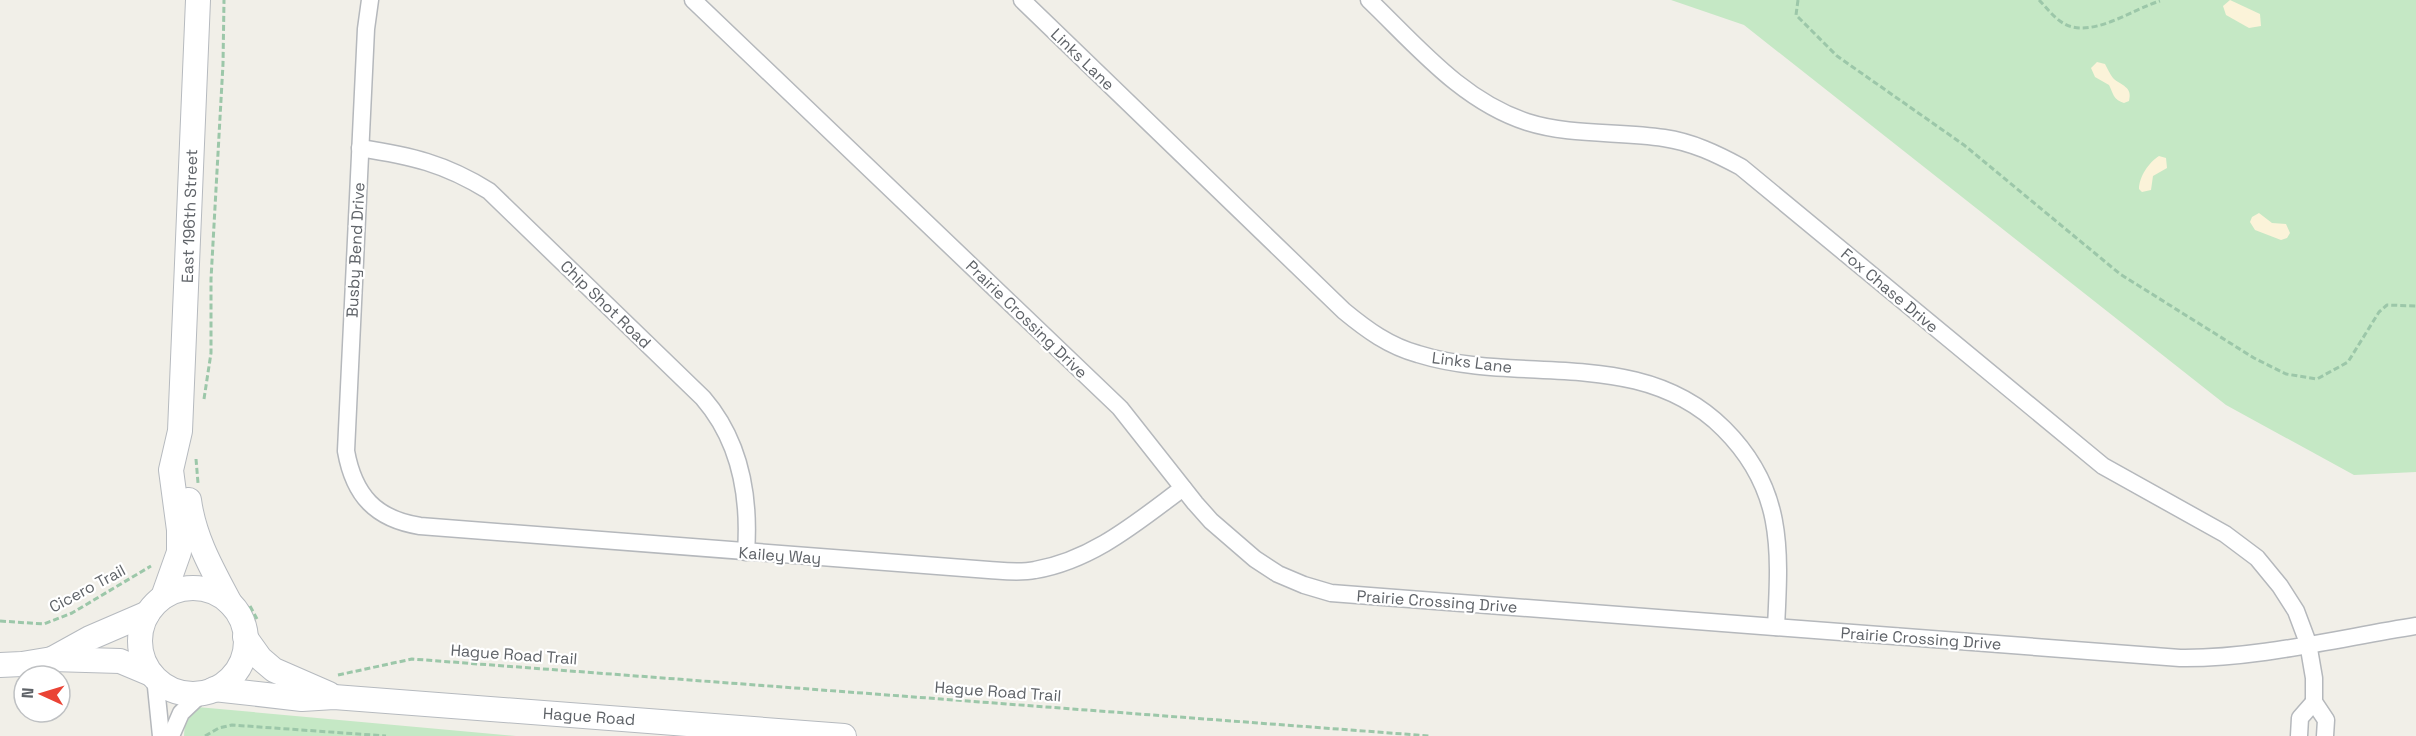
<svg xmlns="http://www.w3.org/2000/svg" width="2416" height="736" font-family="'Space Grotesk',sans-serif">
<rect width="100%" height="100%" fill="#f1efe8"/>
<!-- green -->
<g fill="#c5e8c5">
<polygon points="1671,0 2416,0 2416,472 2354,475 2226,405 1744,25"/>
<polygon points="186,706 516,736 184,736"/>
</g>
<!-- sand -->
<g fill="#fbf3d9">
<polygon points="2230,0 2260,14 2261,26 2249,28 2226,15 2223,6"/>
<path d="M2097,62L2105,64C2107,68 2110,74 2113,78C2121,86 2133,86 2129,101L2124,103C2113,99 2114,95 2109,85L2095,77L2091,68Z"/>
<path d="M2159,156L2166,158L2167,168L2153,176L2151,190L2142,192L2139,189C2139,177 2149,162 2159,156Z"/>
<polygon points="2259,213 2272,223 2286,224 2290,233 2287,238 2281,240 2255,230 2250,222 2252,217"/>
</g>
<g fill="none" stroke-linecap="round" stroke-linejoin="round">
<!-- minor casing -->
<g stroke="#b5b8bc" stroke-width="19">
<g id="minor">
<path d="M370,0L366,29L346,451C354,496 376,519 420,526L989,570C1004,571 1020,573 1035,570C1093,560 1137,522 1183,488"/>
<path d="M693,0L1120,408L1195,503L1211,521L1255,559L1278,574L1304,585L1331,593L2180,658C2256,659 2340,638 2416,626"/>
<path d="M1022,0L1344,311C1367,330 1389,346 1418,354C1520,386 1640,345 1724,429C1784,489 1780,549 1776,627"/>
<path d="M1369,0C1417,46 1462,101 1527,122C1571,136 1619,131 1664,138C1692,142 1717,154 1741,167L2103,466L2225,534L2257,558L2280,586L2296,611L2308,643L2314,678V702L2326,720L2325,736"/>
<path d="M360,148C411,156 444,163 489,191L703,398C741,442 750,496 746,552"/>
<polyline points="155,677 161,736"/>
<polyline points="171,736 181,713 202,693"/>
<polyline points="2299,736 2300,718 2314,702"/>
</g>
</g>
<!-- secondary casing -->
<g stroke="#b6babf" stroke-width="26">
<g id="secondary">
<path d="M189,500C194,538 212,569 230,603"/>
<circle cx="193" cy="641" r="53"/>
<polyline points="163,597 179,552 179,530 171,470 180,431 198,0"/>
<polyline points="245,637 260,658 274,670 329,694"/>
<polyline points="52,659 90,638 148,613"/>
<polyline points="0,665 22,664 52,659 120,661 151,674"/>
<polyline points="214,689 302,699 334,697 844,736"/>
</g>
</g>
<!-- path -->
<g stroke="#9cc7a9" stroke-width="3" stroke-dasharray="6 3" stroke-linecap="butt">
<polyline points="1798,0 1796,15 1837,56 1964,145 2120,274 2254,358 2286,374 2317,379 2348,362 2379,312 2387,305 2416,306"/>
<path d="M2039,0C2046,7 2054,18 2063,23C2090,40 2133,9 2160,1"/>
<polyline points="204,399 211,353 211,279 223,64 224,0"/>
<polyline points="196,459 198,483"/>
<polyline points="250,606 257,619"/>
<polyline points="0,621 44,624 72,613 151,566"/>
<polyline points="338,675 412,659 1430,736"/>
<polyline points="205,736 219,728 232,725 386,736"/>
</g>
<!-- minor -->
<use href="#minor" stroke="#fff" stroke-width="16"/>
<!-- secondary -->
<use href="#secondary" stroke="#fff" stroke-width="24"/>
</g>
<g text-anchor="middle" stroke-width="4.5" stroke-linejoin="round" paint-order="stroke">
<!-- street labels -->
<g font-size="16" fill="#5f6368" stroke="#fff">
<text transform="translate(1083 59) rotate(44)" y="6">Links Lane</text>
<text transform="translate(189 216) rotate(-88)" y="6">East 196th Street</text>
<text transform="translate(355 250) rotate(-87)" y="6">Busby Bend Drive</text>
<text transform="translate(1890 290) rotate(40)" y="6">Fox Chase Drive</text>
<text transform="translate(606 304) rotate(44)" y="6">Chip Shot Road</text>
<text transform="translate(1027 319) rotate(44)" y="6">Prairie Crossing Drive</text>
<text transform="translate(1472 362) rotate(7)" y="6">Links Lane</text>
<text transform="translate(780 555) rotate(4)" y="6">Kailey Way</text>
<text transform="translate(87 588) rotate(-28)" y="6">Cicero Trail</text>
<text transform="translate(1437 601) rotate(4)" y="6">Prairie Crossing Drive</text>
<text transform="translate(1921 638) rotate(4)" y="6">Prairie Crossing Drive</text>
<text transform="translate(514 654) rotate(4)" y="6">Hague Road Trail</text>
<text transform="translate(998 691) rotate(4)" y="6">Hague Road Trail</text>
<text transform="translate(589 716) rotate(4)" y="6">Hague Road</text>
</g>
</g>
<!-- north arrow -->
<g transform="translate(42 694) rotate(274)"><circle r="28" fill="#ffffff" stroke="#bfc1c3" stroke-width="1.5"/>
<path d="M0-4.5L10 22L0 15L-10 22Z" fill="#ea4335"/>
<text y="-9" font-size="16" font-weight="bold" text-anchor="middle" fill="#5f6368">N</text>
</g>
</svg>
